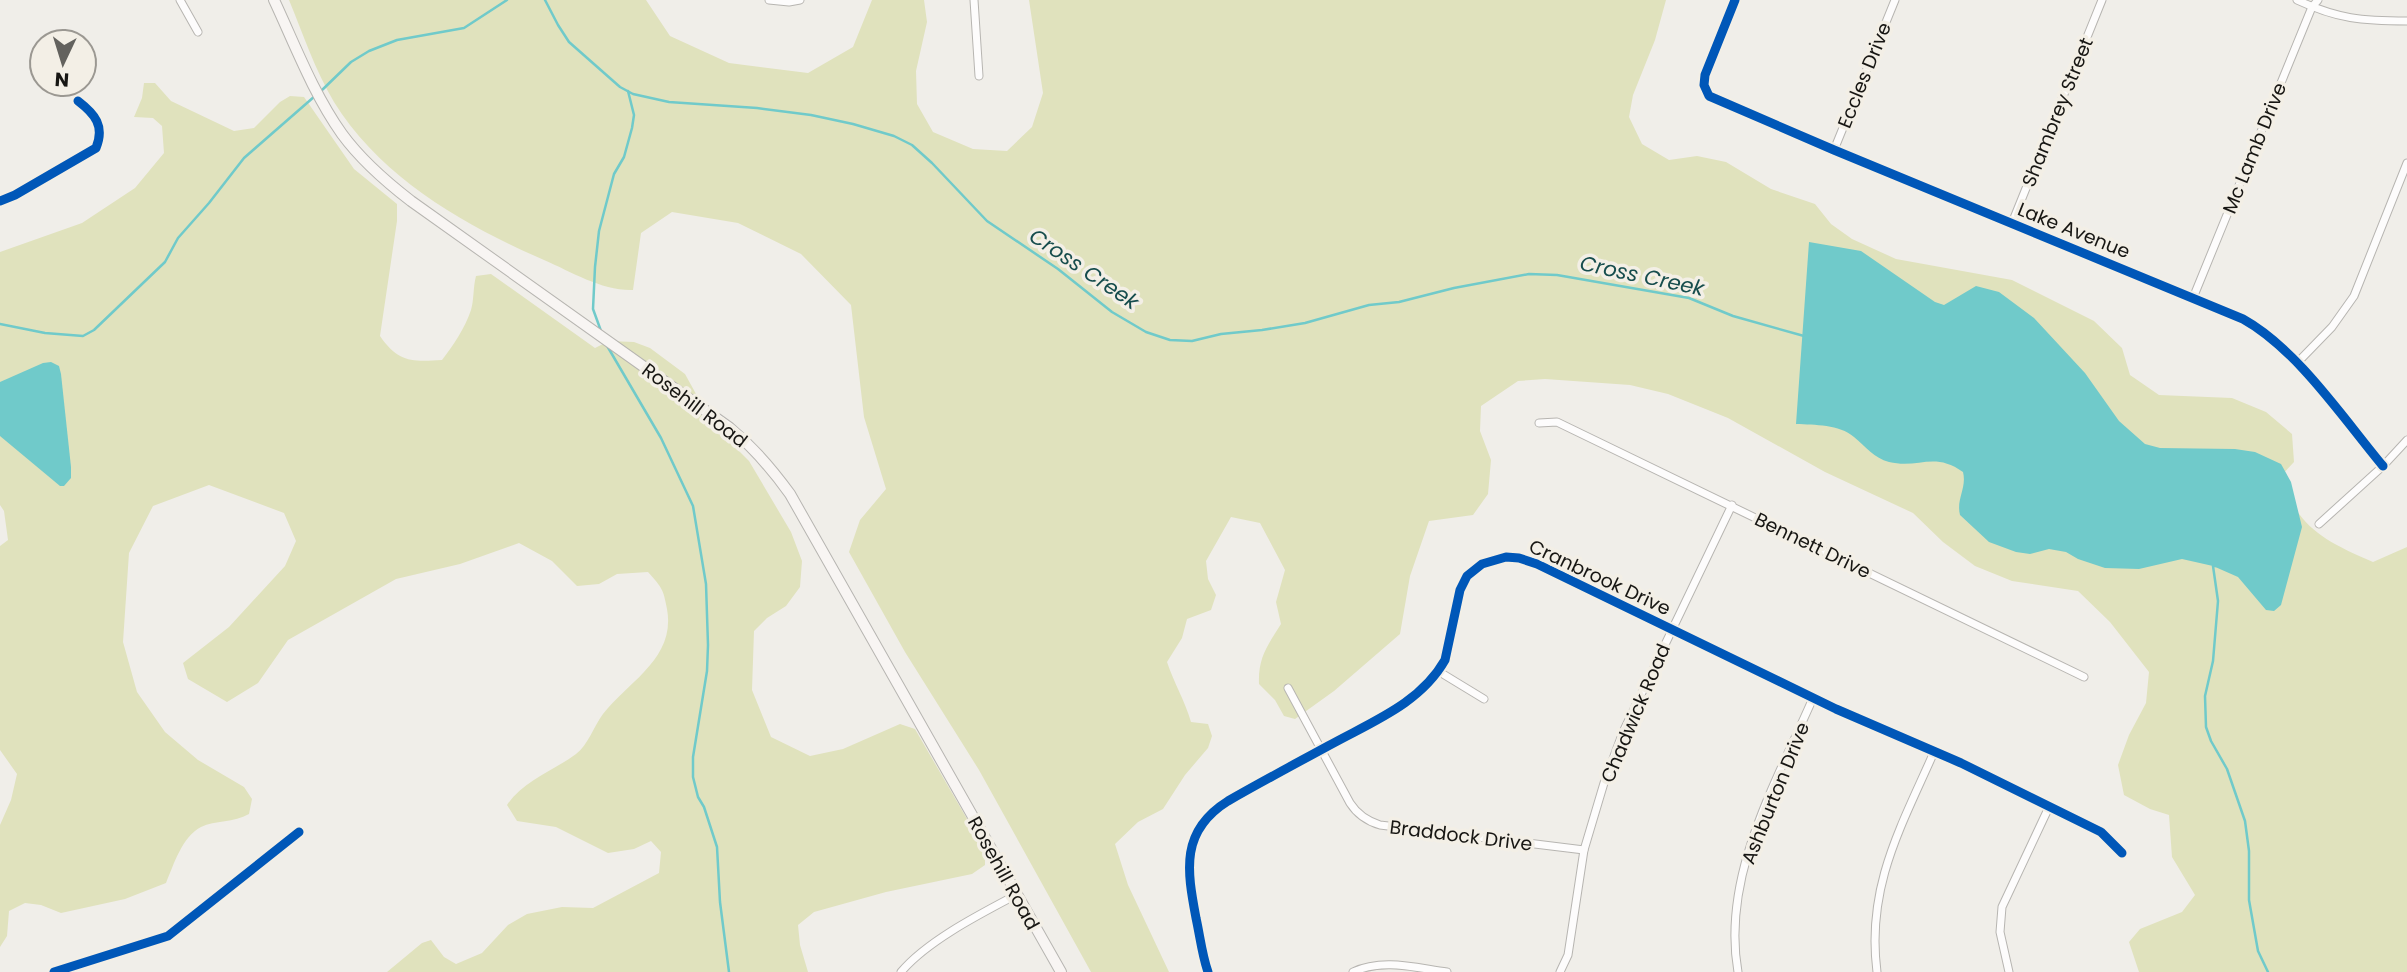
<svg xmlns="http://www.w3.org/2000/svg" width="2407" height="972" font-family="Poppins,sans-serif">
<rect width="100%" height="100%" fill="#f0eee9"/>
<!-- green -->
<g fill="#e0e2bd">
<path d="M289,0H646L670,36L729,63L808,73L853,47L872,0H924L927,22L916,71L917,104L933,132L973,149L1007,151L1032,127L1043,93L1029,0H1666L1655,40L1633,95L1629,117L1642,144L1669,160L1697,156L1726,162L1771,189L1815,204L1831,224L1852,239L1896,259L2012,280L2094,321L2122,348L2130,375L2159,395L2232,398L2266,412L2292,434L2294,462L2280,477C2299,529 2325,541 2373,562L2407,547V972H2139L2129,942L2140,929L2182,912L2195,895L2172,857L2169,815L2150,809L2124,795L2118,765L2129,735L2146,703L2149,672L2110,622L2078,591L2012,581L1975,566L1943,542L1913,513L1825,472L1728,418L1668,394L1630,385L1545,379L1518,381L1481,406L1480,431L1491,460L1488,494L1473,515L1429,521L1410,576L1400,634L1334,691L1295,719L1284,716L1275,700L1259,684C1258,658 1267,646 1281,624L1276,602L1285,570L1260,523L1231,517L1206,561L1208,579L1216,595L1211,610L1187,619L1182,638L1167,662C1174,683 1185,701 1191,722L1208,724L1212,736L1208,748L1185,775L1163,809L1138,822L1115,844L1128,885L1169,972H1091L979,770L905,652L849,552L860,520L886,489L864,417L851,305L801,254L738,223L672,212L641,233L633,290C602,291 572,272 544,260C464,225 381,178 334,102C315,70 303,34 289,0Z"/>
<path d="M144,83H155L171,101L234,131L254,128L280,102L290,96L304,97L354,169L397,204V221L380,336C398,362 411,362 442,360C453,346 465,328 471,310C474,300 473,287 476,276L491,274L595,348L609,341L634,342L650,348L685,374L717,432L729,441L749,461L791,532L802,561L800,587L786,606L767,618L754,631L752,690L771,737L810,756L843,749L900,724L915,729L985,850V865L972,874L886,892L814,912L798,925L800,945L808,972H387L422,943L431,940L444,957L456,964L482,953L508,925L527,914L562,907L593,908L659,873L661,852L651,841L634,849L608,853L556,827L517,821L507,805C523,781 553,771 576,754C588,745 594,726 603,714C629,681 676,658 667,609C663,588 662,588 648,572L617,574L599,584L577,586L552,561L519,543L460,564L396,579L288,640L258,683L227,702L188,679L183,663L229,627L285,566L296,541L284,513L209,485L153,506L129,553L123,642L137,692L165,732L198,760L244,787L252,799L249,814C234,823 215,820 201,827C182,837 174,864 166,883L125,899L61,913L41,905L25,903L9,911L7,936L0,947V825L11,800L17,774L0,750V546L8,540L4,511L0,505V252L82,223L135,188L164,153L162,126L153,118L134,117L142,98Z"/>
</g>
<!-- water -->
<g fill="#70caca">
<path d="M1809,242L1861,251L1935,302L1944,305L1976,286L1999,292L2034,318L2085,373L2119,421L2145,444L2160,448L2235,449L2255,452L2281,464L2291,482L2302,527L2281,605L2274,611L2266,610L2238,577L2213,566L2182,559L2139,569L2105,568L2078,559L2066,552L2049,549L2030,554L2016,552L1989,542L1960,515C1956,499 1967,488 1963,472C1934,451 1919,469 1889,462C1874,458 1866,447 1854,437C1839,424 1815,425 1796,424Z"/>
<polygon points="51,362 59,366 61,374 71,467 71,478 64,486 60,486 0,436 0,382 43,363"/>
</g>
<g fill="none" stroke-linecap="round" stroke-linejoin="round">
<!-- stream -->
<g stroke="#70caca" stroke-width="2.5">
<polyline points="545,0 558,25 569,42 620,87 633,94 669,102 757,108 811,115 853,124 894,136 912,145 932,163 987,221 1058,269 1112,312 1146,332 1170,340 1192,341 1221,334 1262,330 1305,323 1369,305 1399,302 1454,288 1529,274 1557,275 1689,298 1733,316 1804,336"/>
<polyline points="320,92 351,62 369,51 397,40 464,28 507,0"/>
<polyline points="0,324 45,333 83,336 94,330 165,262 178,238 209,203 244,158 315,96"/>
<polyline points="601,331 593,309 595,267 599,231 614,174 624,157 632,128 634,115 628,91"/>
<polyline points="606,344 661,438 693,506 706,584 708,645 707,671 693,757 693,777 698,797 704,807 717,847 720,902 729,972"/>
<polyline points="2216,566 2213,566 2218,601 2213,661 2205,696 2206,727 2211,741 2227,769 2245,821 2249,851 2249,900 2258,951 2268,972"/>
</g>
<!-- minor casing -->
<g stroke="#b7b5b1" stroke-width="9">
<g id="minor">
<polyline points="180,0 198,32"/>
<polyline points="769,0 789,2 800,0"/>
<polyline points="974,0 979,76"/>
<path d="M1735,0L1705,75L1704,85L1709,96L1834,150L2243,319C2297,349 2343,418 2383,466"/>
<path d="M2297,0C2338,19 2362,21 2407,21"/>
<polyline points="1834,150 1895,0"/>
<path d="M0,201L15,195L96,148C105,126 95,114 78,101"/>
<polyline points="2012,223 2102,0"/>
<polyline points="2193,298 2312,7 2318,0"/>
<polyline points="2297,363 2332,327 2354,296 2407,163"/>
<polyline points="1539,423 1557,422 2084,677"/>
<polyline points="2319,524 2383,466 2407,440"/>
<polyline points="1438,671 1484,699"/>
<path d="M1288,688L1350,803C1357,814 1367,821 1380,825L1584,850"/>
<polyline points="54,972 168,936 299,832"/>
<path d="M901,972C927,941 980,914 1016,895"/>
<path d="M1208,972C1202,955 1200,936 1196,918C1187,870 1180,831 1228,801C1261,782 1295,764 1328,746C1371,722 1420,704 1445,660L1460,590L1467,576L1482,564L1506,557L1519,558L1537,564L1836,709L1961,763L2101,832L2122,853"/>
<path d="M1353,972C1383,958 1416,968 1447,972"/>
<polyline points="1560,972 1568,955 1584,850 1604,783 1623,732 1732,505"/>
<path d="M1738,972C1721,876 1776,783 1813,698"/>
<path d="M1877,972C1866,887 1901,827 1934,752"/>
<polyline points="2009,972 2000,932 2002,907 2049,807"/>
</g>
</g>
<!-- secondary casing -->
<g stroke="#b7b5b1" stroke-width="12">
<path id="secondary" d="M274,0C295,45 313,93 342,134C361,160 385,181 411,201L730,428C754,448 772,469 790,494L1061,972"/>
</g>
<!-- minor -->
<use href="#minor" stroke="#fdfcfc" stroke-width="7"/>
<!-- secondary -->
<use href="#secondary" stroke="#f8f5f3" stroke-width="10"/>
<!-- cycleway casing -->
<g stroke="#f3efe6" stroke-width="13">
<g id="cycleway">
<path d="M1735,0L1705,75L1704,85L1709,96L1834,150L2243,319C2297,349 2343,418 2383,466"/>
<path d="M0,201L15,195L96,148C105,126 95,114 78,101"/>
<polyline points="54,972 168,936 299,832"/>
<path d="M1208,972C1202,955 1200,936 1196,918C1187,870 1180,831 1228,801C1261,782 1295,764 1328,746C1371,722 1420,704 1445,660L1460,590L1467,576L1482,564L1506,557L1519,558L1537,564L1836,709L1961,763L2101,832L2122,853"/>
</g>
</g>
<!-- cycleway -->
<use href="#cycleway" stroke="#0057b8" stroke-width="9"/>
</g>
<g text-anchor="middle" stroke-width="7" stroke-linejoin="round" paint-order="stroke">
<!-- street labels -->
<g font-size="19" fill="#171613" stroke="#f3efe6">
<text transform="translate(1864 75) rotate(-68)" y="7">Eccles Drive</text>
<text transform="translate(2057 112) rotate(-68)" y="7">Shambrey Street</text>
<text transform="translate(2254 148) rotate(-68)" y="7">Mc Lamb Drive</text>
<text transform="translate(2074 230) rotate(22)" y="7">Lake Avenue</text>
<text transform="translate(695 405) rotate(37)" y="7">Rosehill Road</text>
<text transform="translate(1813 545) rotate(26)" y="7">Bennett Drive</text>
<text transform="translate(1600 577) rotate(25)" y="7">Cranbrook Drive</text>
<text transform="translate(1635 713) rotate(-67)" y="7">Chadwick Road</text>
<text transform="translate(1775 793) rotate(-68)" y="7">Ashburton Drive</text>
<text transform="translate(1461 835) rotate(7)" y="7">Braddock Drive</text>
<text transform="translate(1004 873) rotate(61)" y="7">Rosehill Road</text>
</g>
<!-- water labels -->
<g font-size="21" font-style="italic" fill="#164d4d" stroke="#f3efe6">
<text transform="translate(1084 269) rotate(34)" y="7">Cross Creek</text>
<text transform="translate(1642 276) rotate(12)" y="7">Cross Creek</text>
</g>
</g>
<!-- north arrow -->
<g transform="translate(63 63) rotate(184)"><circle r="33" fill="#f3efe6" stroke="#9b9892" stroke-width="2"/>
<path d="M0-5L12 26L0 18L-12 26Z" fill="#63625e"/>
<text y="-10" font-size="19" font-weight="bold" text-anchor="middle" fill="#171613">N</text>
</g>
</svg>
